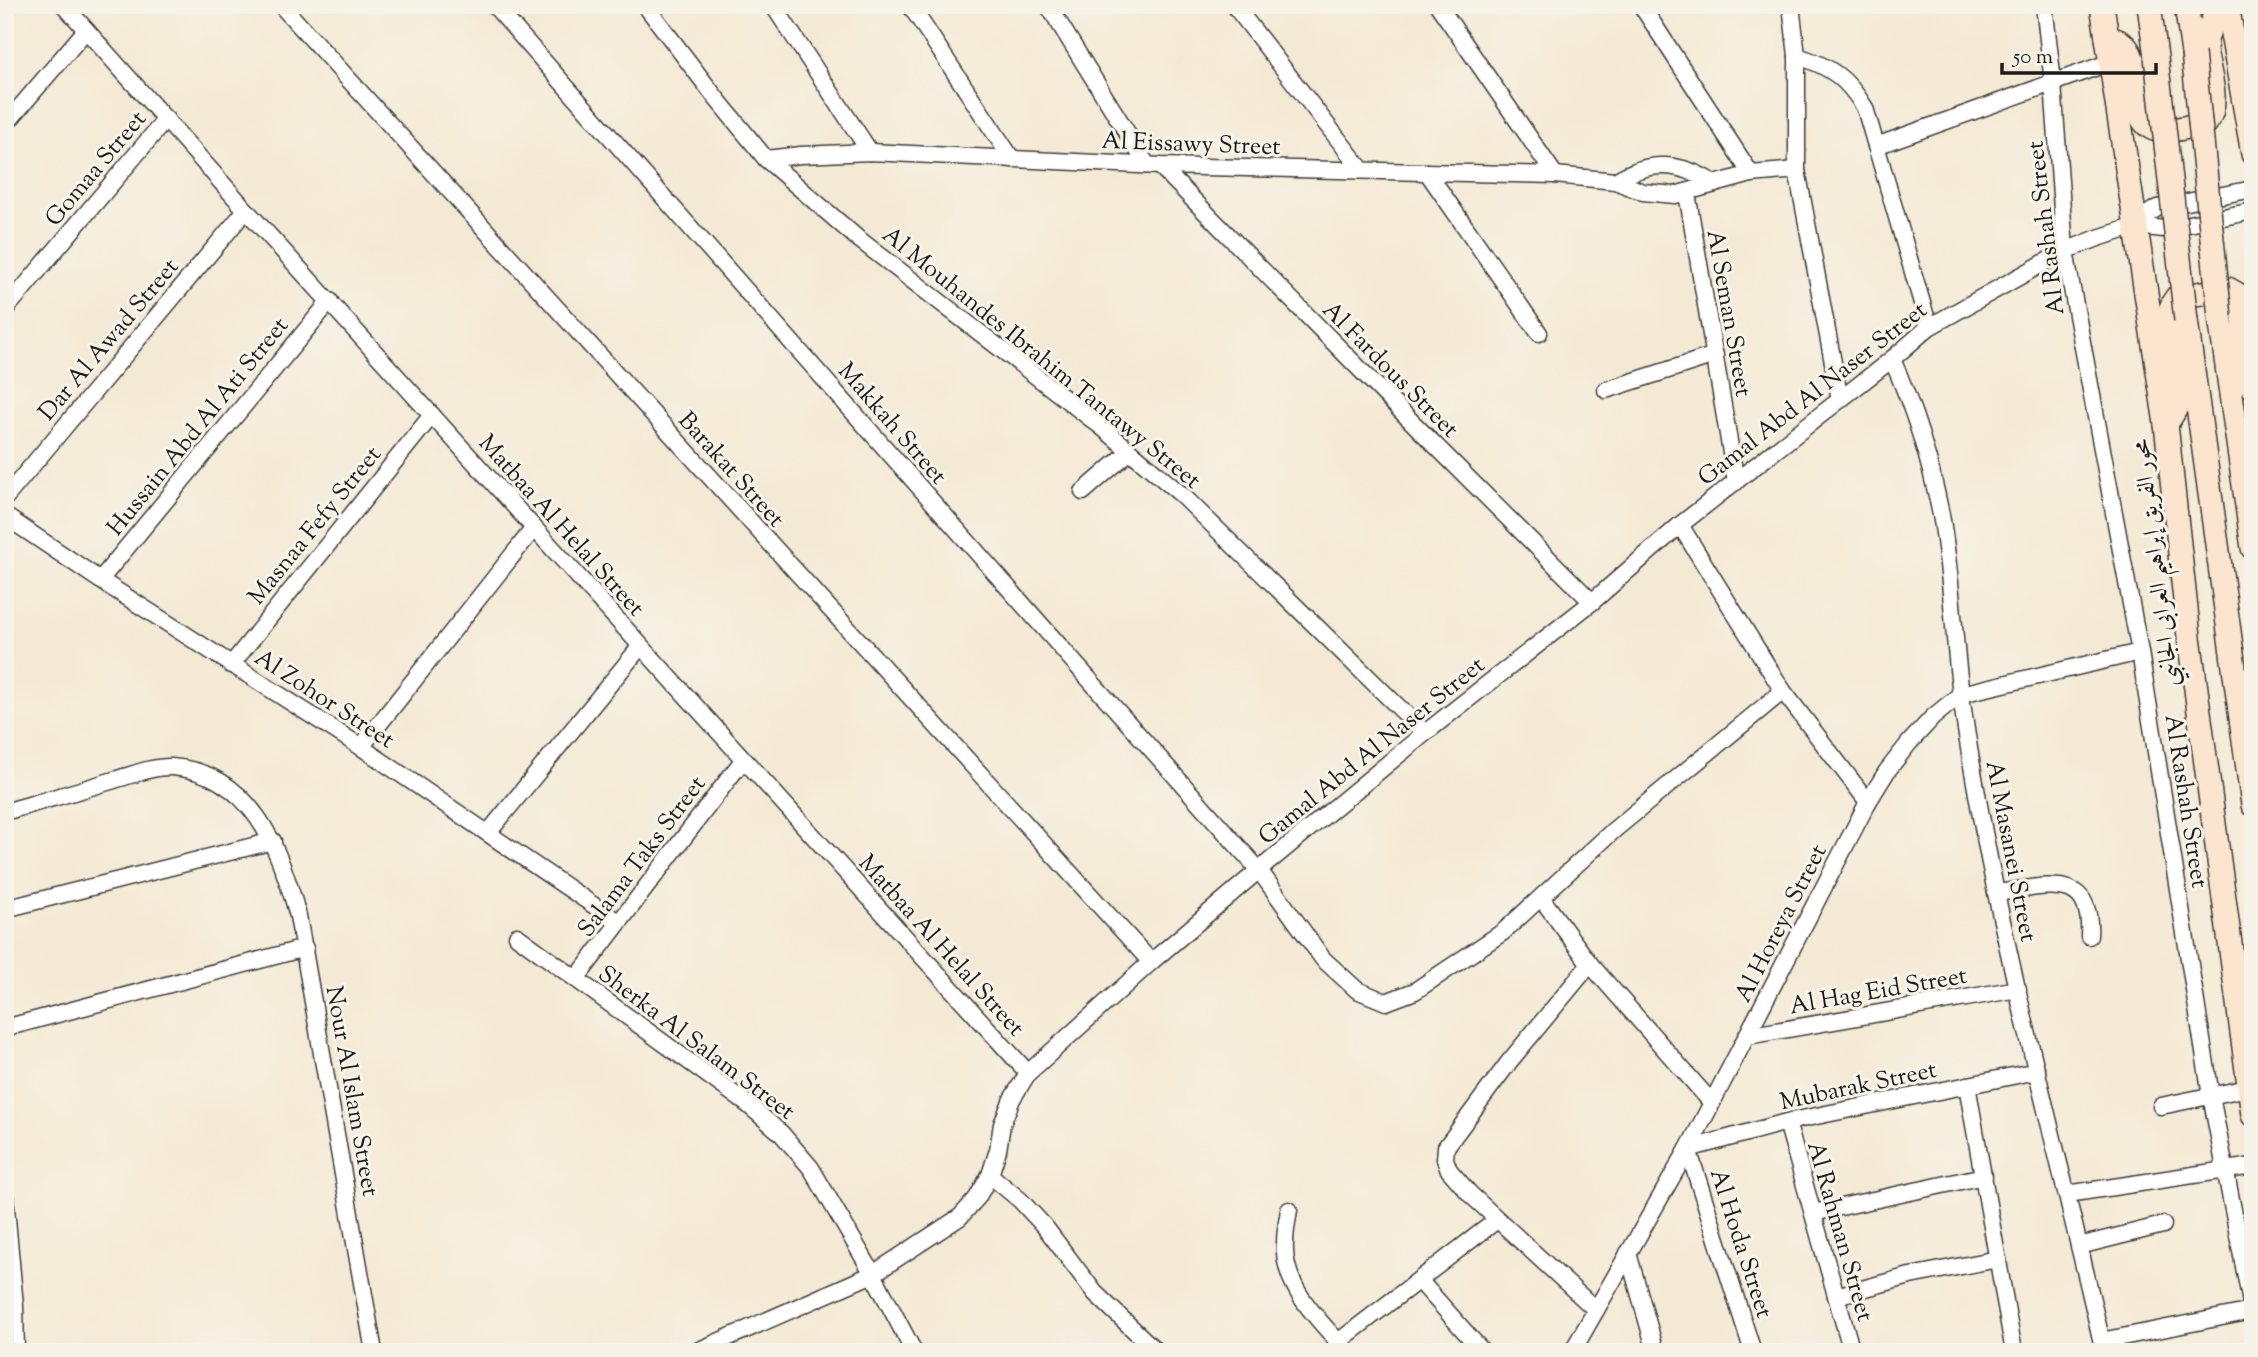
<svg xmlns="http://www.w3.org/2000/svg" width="2258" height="1357" font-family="'Sorts Mill Goudy',Amiri,serif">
<rect width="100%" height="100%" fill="#f7f3e8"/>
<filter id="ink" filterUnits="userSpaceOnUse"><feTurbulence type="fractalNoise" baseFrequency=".0143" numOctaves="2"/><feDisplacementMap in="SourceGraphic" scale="14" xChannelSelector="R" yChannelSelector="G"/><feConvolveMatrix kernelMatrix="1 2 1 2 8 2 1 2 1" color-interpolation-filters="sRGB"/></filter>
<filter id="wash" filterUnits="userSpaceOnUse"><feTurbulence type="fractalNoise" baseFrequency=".00686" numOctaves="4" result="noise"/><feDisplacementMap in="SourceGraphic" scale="28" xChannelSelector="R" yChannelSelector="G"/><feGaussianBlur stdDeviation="1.57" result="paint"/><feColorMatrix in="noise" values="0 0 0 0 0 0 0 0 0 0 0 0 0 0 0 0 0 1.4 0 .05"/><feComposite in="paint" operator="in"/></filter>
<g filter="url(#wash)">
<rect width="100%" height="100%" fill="#f4e9d4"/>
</g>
<g filter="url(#ink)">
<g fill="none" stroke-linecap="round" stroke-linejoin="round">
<!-- street casing -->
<g stroke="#3c3b38" stroke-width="19">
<g id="street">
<polyline points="64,5 246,210 1028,1073"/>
<polyline points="281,5 1151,962"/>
<polyline points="494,5 1087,677 1259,870 1323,959 1357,990 1386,1002 1415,991 1503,932 1614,830 1783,691"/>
<polyline points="645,5 716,98 766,159 856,237 1103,428 1183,496 1425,733"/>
<polyline points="773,5 870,152"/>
<polyline points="910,5 1012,159"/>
<polyline points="1048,5 1147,165"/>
<polyline points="1234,5 1362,170"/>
<polyline points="1438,5 1555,175"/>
<polyline points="1641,5 1751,174"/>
<polyline points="1791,5 1797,56 1797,170 1840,400"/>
<polyline points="2044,5 2053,83 2065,251 2140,652 2211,1096 2253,1313"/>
<path d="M1797,56C1830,66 1847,78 1865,108L1929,327"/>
<polyline points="5,125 86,30"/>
<polyline points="1876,146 2111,62"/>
<polyline points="766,159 801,155 870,152 1160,166 1555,175 1615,181 1643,192 1675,195 1751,174 1797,170"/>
<polyline points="1160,166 1403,413 1592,602"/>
<polyline points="1427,172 1539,333"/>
<path d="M1615,181C1650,159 1681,162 1715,184"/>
<polyline points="1687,193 1736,482"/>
<polyline points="2136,226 2148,214 2157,208 2253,189"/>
<polyline points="5,310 166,119"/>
<path d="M1892,359C1915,411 1930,459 1941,515C1952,574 1953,635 1961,694C1965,727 1971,761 1977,794C2010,982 2062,1166 2104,1352"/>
<polyline points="1606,390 1715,355"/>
<polyline points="1083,492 1130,451"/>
<polyline points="5,498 246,210"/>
<polyline points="5,516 100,580 361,747 618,922"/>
<polyline points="1680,525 1783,691 1868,802"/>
<polyline points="100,580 330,301"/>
<polyline points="231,665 432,415"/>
<polyline points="361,747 534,528"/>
<path d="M5,812C42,801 78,791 114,780C132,775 153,766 172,767C252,773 280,849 298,916L374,1352"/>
<polyline points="488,833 640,647"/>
<path d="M1996,893C2042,888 2093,868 2089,936"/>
<polyline points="1542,899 1590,964 1712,1103"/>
<polyline points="5,909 273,841"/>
<polyline points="517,936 746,1103 781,1133 811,1168 873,1274 914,1352"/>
<polyline points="1590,964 1509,1062 1446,1147 1445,1159 1449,1170 1470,1194 1596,1310"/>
<polyline points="576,979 743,760"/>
<polyline points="5,1028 305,948"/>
<polyline points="1747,1036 2018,989"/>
<polyline points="1967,1085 2014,1352"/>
<polyline points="2161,1106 2248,1088"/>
<polyline points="1787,1122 1852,1352"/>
<polyline points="990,1175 1020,1200 1045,1227 1095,1293 1157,1352"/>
<polyline points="2067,1194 2253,1166"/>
<polyline points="5,1197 15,1306 16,1352"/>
<path d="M1289,1210C1287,1221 1285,1232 1285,1243C1282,1288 1320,1320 1347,1352"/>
<polyline points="1813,1213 1984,1176"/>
<polyline points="2079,1246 2163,1225"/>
<polyline points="1628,1253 1656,1352"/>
<polyline points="1419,1280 1483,1352"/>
<polyline points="1836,1296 1910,1276 1998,1259"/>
<polyline points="2102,1341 2252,1311"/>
<polyline points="1338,1342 1497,1220"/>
<polyline points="695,1352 873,1274 960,1217 977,1198 990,1175 998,1150 1002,1124 1012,1099 1028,1073 1151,962 1259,870 1425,733 1592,602 1680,525 1892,359 1929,327 2065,251 2098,238 2136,226 2164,229 2253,211"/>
<polyline points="1572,1352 1688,1149 1868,802 1887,771 1909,743 1933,717 1961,694 2140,652"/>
<polyline points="1753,1352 1688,1149 1787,1122 2037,1071"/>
</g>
</g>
<!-- secondary casing -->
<g stroke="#3c3b38" stroke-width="26">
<g id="secondary">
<polyline points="2102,5 2166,424 2189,637 2253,1115"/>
<polyline points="2149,5 2156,57"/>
<polyline points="2186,5 2193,53"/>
<polyline points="2227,5 2253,154"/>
<path d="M2107,38C2156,44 2118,119 2157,130C2169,133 2194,125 2206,123C2221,104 2208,71 2205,49C2206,32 2213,20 2220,5"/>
<polyline points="2220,317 2253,548"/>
<polyline points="2186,320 2253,805"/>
<path d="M2166,424C2171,416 2177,409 2178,399C2184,369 2156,322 2177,297L2228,289L2237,294L2243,303L2247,375L2253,387"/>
</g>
</g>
<!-- street -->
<use href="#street" stroke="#fff" stroke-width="16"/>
<!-- secondary -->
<use href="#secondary" stroke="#fbe5cf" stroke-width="23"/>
<!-- secondary-bridge casing -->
<g stroke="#3c3b38" stroke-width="26" stroke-linecap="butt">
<g id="secondary-bridge">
<polyline points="2193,53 2220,317"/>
<polyline points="2156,57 2186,320"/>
</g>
</g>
<!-- secondary-bridge -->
<use href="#secondary-bridge" stroke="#fbe5cf" stroke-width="23"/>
</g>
</g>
<g text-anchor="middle" stroke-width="6" stroke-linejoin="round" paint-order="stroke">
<!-- street labels -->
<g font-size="24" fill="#1c1c1c" stroke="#f7f3e8">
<text transform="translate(1191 143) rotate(2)" y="8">Al Eissawy Street</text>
<text transform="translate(95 168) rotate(-50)" y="8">Gomaa Street</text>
<text transform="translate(2045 228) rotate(-97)" y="8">Al Rashah Street</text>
<text transform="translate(1730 313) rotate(80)" y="8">Al Seman Street</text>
<text transform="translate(108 339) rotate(-50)" y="8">Dar Al Awad Street</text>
<text transform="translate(1042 357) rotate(39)" y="8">Al Mouhandes Ibrahim Tantawy Street</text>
<text transform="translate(1391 369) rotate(45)" y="8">Al Fardous Street</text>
<text transform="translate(1812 393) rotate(-38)" y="8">Gamal Abd Al Naser Street</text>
<text transform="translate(893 423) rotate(49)" y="8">Makkah Street</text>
<text transform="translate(197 426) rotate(-51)" y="8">Hussain Abd Al Ati Street</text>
<text transform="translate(732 469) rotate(48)" y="8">Barakat Street</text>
<text transform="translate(314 525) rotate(-51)" y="8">Masnaa Fefy Street</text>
<text transform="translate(562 525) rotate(48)" y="8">Matbaa Al Helal Street</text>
<text transform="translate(2155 563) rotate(-97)" y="8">محور الفريق إبراهيم العرابى الجانبي</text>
<text transform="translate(325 698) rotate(33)" y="8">Al Zohor Street</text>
<text transform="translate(1371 750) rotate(-39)" y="8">Gamal Abd Al Naser Street</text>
<text transform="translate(2187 801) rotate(81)" y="8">Al Rashah Street</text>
<text transform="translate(2012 851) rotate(79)" y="8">Al Masanei Street</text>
<text transform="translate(641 856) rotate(-53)" y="8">Salama Taks Street</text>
<text transform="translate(1780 923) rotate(-63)" y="8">Al Horeya Street</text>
<text transform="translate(942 945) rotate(48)" y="8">Matbaa Al Helal Street</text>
<text transform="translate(1878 990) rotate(-10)" y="8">Al Hag Eid Street</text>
<text transform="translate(697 1042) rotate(37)" y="8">Sherka Al Salam Street</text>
<text transform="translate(1858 1085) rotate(-12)" y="8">Mubarak Street</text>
<text transform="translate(353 1091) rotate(80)" y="8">Nour Al Islam Street</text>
<text transform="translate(1841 1231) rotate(74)" y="8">Al Rahman Street</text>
<text transform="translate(1742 1243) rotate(72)" y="8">Al Hoda Street</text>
</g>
</g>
<!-- margin -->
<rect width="2258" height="1357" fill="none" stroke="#f7f3e8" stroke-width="28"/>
<!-- scale -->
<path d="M2002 63v10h154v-10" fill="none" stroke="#1c1c1c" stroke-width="3.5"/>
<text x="2013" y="63" font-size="21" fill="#1c1c1c" stroke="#f7f3e8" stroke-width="5" paint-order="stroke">50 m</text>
</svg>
